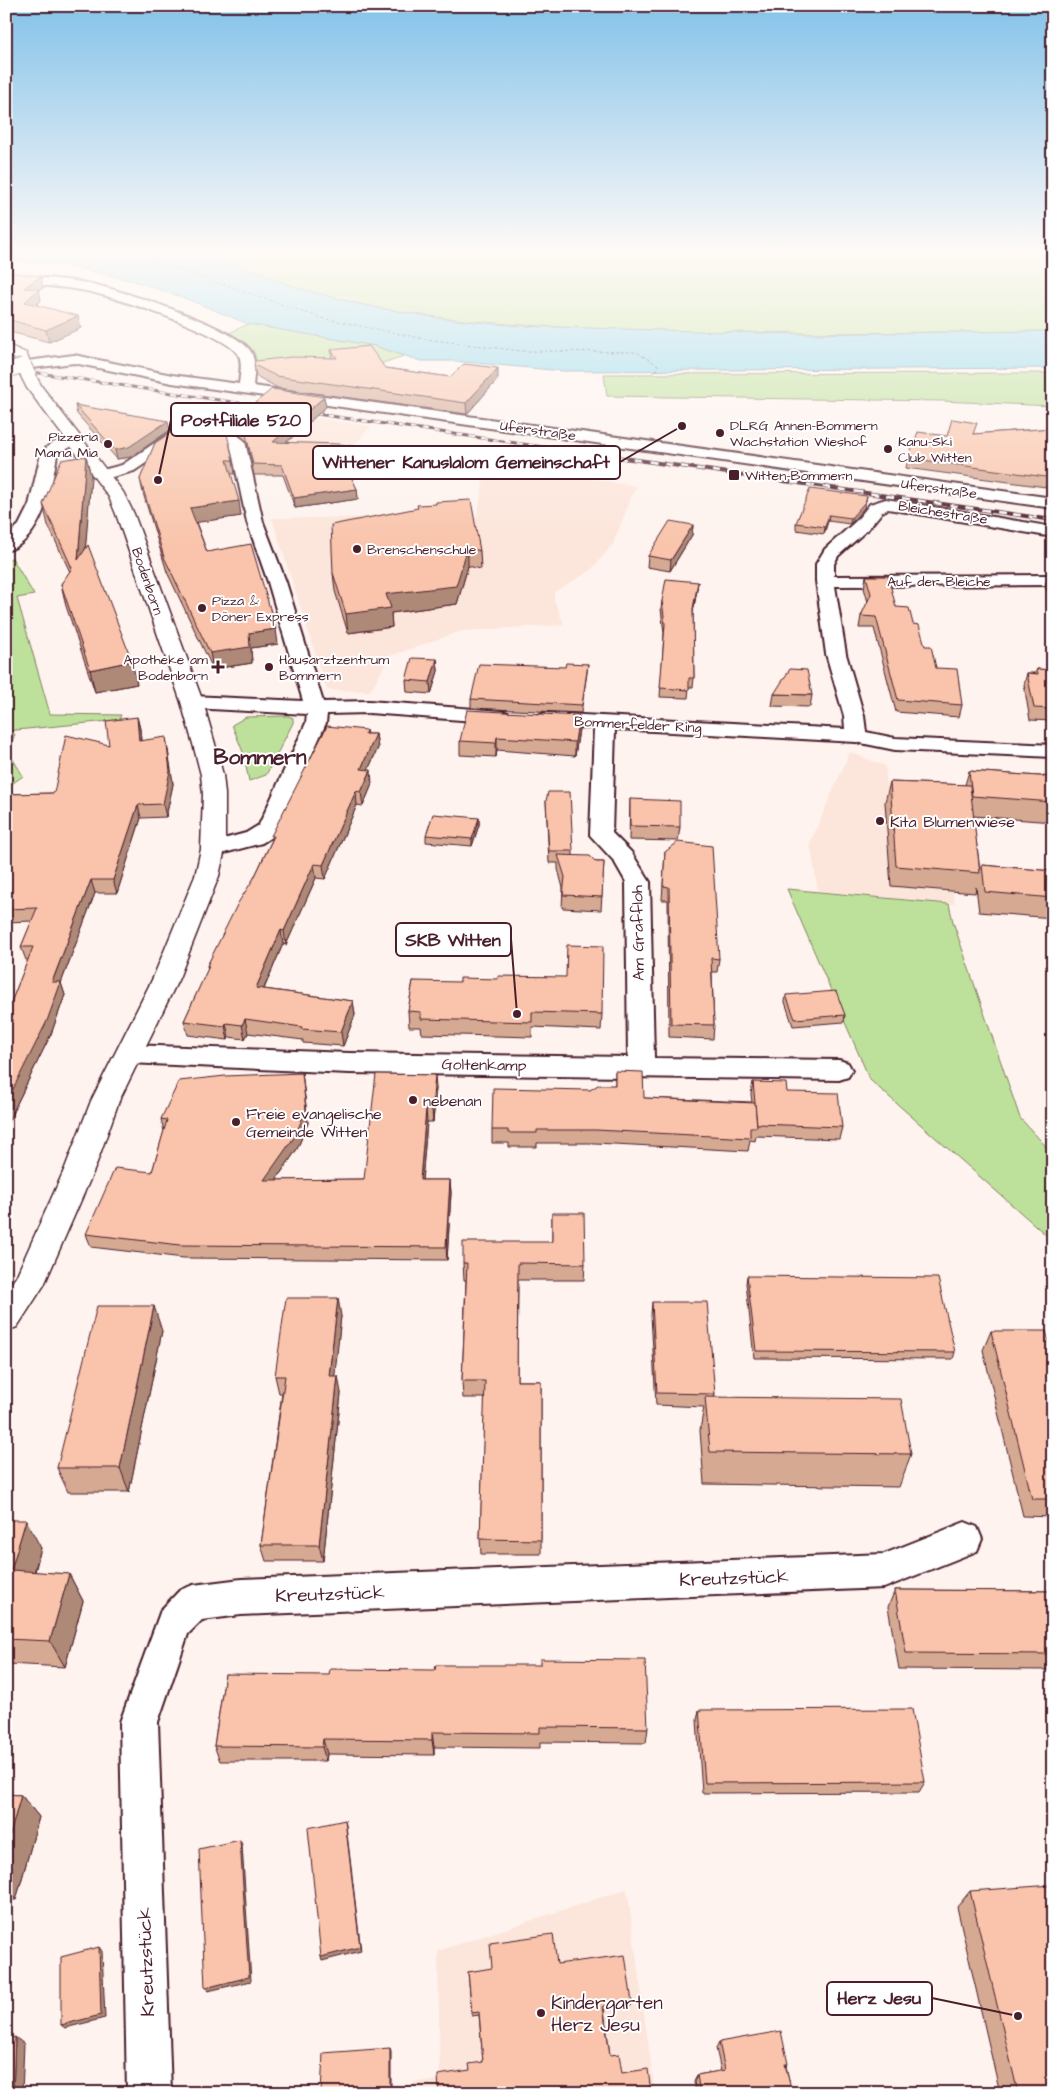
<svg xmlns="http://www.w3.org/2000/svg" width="1059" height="2099" font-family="'Architects Daughter',sans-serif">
<rect width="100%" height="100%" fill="#fef3ee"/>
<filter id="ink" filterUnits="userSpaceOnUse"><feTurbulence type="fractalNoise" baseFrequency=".02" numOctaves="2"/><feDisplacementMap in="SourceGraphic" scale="10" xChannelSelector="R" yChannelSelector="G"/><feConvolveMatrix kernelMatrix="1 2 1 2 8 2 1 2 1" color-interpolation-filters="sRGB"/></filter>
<g filter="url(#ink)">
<!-- built -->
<g fill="#fce5da">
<polygon points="298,416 371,426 347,453 275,442"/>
<polygon points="487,462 636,486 613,544 590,571 554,592 554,600 564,625 461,631 390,656 370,691 327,690 272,518 477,517"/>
<polygon points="850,752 885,766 888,794 936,799 955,904 818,891 810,843"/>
<polygon points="627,1889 655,2093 414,2093 414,2082 440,2080 438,1951"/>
</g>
<!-- green -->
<g fill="#bde19b" stroke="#848063">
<path d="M207,252H1053V331C919,332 786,335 653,330C532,327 416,323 299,289C268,279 237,265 207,252Z"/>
<path d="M248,324L375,346L404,356L371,367L257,370C257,347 248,343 229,333Z"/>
<polygon points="1053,373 1053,406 941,401 607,396 604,374"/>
<polygon points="12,558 34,595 17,598 50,714 121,715 119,720 6,731 6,560"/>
<polygon points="288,716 293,718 293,723 266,775 249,781 243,752 232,725 246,717"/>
<polygon points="15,734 8,751 23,776 6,788 6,735"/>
<polygon points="787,889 949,904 953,922 1020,1118 1053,1154 1053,1241 870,1080"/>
</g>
<!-- water -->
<polygon fill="#8cd7ed" stroke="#728d9f" points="6,252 207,252 298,288 362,305 437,318 518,326 798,334 1053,331 1053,368 564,371 453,361 421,361 375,346 248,324 187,299 138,282 69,266 6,260"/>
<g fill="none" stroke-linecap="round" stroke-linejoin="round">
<!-- ferry -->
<polyline stroke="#5e5665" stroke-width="1" stroke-dasharray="3 2.5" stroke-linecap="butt" points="129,252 321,318 425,339 522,351 636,352 658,365 655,372"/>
<!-- street casing -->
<g stroke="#4a1f2b" stroke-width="4">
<g id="street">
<path d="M6,275C33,278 60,278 86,283C119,289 229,325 249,349C257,359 254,374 253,386L1053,498V508L172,383L74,363L24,369L17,365L19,362L74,355L172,375L239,384C240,375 243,361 238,354C224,333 113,296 86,291C60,286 33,285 6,283Z"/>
<polygon points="219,427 233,432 245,441 263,522 286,582 323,702 369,701 501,711 508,713 511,717 508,721 501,723 369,713 327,714 326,723 276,834 262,843 213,856 205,854 202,849 205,844 246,833 259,825 306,723 307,714 192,708 185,706 182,702 185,698 192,696 303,701 268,582 247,522 230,443 218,437 183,438 134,471 101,480 93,475 95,472 122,465 174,430"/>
<path d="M74,435L82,440L57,455C52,485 42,542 6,551V537L19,525L29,505L41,454L50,444Z"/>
<polygon points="886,499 1053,527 1053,537 888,509 882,512 868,529 838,556 834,564 834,576 1053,575 1053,585 835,586 846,654 864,716 866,732 895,738 1053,745 1053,757 895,750 856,742 615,729 612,833 631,852 650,882 654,1058 839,1060 848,1063 852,1070 848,1077 839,1080 349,1073 129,1063 120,1061 116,1054 120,1047 129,1045 349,1053 628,1057 626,882 614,861 590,835 594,728 545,725 538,723 535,719 538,715 545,713 845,729 844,716 826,654 816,581 816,564 825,549 856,521 870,504"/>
<polygon points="965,1522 977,1527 982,1539 977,1551 884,1588 241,1615 202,1620 188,1634 158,1722 171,2093 127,2093 120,1722 161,1610 180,1590 193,1585 241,1579 884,1554"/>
</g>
</g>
<!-- secondary casing -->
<g stroke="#4a1f2b" stroke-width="3">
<g id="secondary">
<polygon points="6,344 26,353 31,365 29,368 19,368 14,358 6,354"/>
<polygon points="28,369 33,371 42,387 123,492 134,514 203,702 215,744 223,775 225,794 225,849 219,876 179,978 119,1101 95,1168 44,1285 17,1327 6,1331 6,1291 16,1277 65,1168 91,1101 153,978 195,876 201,849 203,794 201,775 193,744 181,702 116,514 109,497 27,388 20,374"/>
</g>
</g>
<!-- street -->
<use href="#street" fill="#fff" fill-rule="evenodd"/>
<!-- secondary -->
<use href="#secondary" fill="#fff" fill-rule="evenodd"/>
<!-- rail-far1 casing -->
<g stroke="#4a1f2b" stroke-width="3">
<g id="rail-far1">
<polyline points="6,368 266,407"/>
<polyline points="303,412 626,459"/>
</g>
</g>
<!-- rail casing -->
<g stroke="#4a1f2b" stroke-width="4">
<polyline id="rail" points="617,457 1053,520"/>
</g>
<!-- rail-far1 -->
<use href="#rail-far1" stroke="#fff" stroke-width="2" stroke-dasharray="6" stroke-linecap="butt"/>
<!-- rail -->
<use href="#rail" stroke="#fff" stroke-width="2.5" stroke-dasharray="8" stroke-linecap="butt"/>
<!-- street-bridge casing -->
<g stroke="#4a1f2b" stroke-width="16" stroke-linecap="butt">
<polyline id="street-bridge" points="6,371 24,365"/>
</g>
<!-- secondary-bridge casing -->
<g stroke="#4a1f2b" stroke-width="16" stroke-linecap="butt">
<polyline id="secondary-bridge" points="24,365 28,374"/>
</g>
<!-- street-bridge -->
<use href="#street-bridge" stroke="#fff" stroke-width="14"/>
<!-- secondary-bridge -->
<use href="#secondary-bridge" stroke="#fff" stroke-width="14"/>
</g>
<!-- wall -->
<g fill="#d6a993" stroke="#4a1f2b">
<polygon points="6,272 43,288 39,290 41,300 37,305 81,328 49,342 6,331"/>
<polygon points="331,350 385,368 450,377 498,379 467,414 278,388 256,376 254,365 332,358"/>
<polygon points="324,397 326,407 286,443 369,460 351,476 357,489 358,499 295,508 283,475 254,475 247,441 235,431 233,421"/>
<polygon points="75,405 170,430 131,457 117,459 77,414"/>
<polygon points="1053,428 1053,488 906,468 908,458 947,436"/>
<polygon points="155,443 233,460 235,474 231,474 241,516 196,522 207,552 278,644 251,648 252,663 213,669 167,572 143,493 140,479"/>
<polygon points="86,456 91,476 85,549 137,684 95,692 66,606 61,584 70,572 48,525 43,504"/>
<polygon points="867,496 864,508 850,524 828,521 824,534 796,530 796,523"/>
<polygon points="418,508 480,551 481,569 468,566 457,604 391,613 392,627 348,633 335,591 333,573"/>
<polygon points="693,525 692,535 670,571 647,567 648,556"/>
<polygon points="866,576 913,624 936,668 962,705 959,717 896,712 874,628 859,628 861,616 868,602 864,588"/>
<polygon points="1047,578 1053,578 1053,602 1045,587"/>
<polygon points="698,582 693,613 694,678 693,687 689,687 688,698 660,697 664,633 661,609 662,601"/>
<polygon points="437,659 438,671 431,694 407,692 406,680"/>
<polygon points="588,664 587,673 581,713 471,708 471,699 565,667"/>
<polygon points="1037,669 1053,670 1053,721 1030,720 1024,685 1027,673 1035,673"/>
<polygon points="774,694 812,695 810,707 772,706"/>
<polygon points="579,716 579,729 575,756 497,750 496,757 460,755 460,741"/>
<polygon points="137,717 140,729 141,741 168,750 173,784 166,817 141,818 117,893 95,893 61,983 65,995 51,1034 6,1126 6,1015 28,960 26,960 21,947 32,921 6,922 6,794 54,793 109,745"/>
<polygon points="366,730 367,734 376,734 378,748 368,770 372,784 363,806 357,805 325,879 316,878 286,945 283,944 264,989 353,1001 355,1015 343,1046 303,1043 303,1040 248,1033 245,1039 229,1037 228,1040 188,1035 184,1021 208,969 207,966 254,878 272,840 271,836"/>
<polygon points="969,771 1053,777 1053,822 973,816 980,870 982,865 1053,871 1053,918 979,912 976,887 975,893 891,886 885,802 890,782 965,785"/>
<polygon points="630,799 680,827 678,841 629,840"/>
<polygon points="546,801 573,851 573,856 596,862 604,862 601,910 562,908 563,888 558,869 558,863 549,863"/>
<polygon points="479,818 479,825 472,846 426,842 426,835"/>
<polygon points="665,852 719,959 717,972 712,972 714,1025 713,1039 669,1037 668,900 662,900"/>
<polygon points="413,981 602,1014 601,1030 532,1027 532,1037 422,1034 421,1027 409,1027 408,1011"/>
<polygon points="786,995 845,1015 844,1022 793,1026 785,1002"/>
<polygon points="615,1071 644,1098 752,1102 751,1094 753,1082 787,1092 842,1127 839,1139 756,1136 755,1141 750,1140 748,1151 595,1143 537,1143 537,1147 509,1147 509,1143 492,1143 492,1130 590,1090 615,1085"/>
<polygon points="302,1073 308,1123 297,1149 276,1180 364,1179 436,1088 433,1122 427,1122 422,1180 450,1180 451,1193 447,1260 184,1258 91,1247 86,1234 152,1172 164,1131 161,1119"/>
<polygon points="552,1213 585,1264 584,1280 518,1280 517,1381 541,1381 541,1554 481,1554 480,1539 485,1398 463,1398 462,1381 466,1280 464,1280 463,1263 552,1242"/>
<polygon points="747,1276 955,1352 953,1359 754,1358 746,1283"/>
<polygon points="652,1302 715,1394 714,1397 911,1454 899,1487 704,1484 700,1430 704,1407 656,1405 651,1315"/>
<polygon points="341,1316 334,1376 341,1393 323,1561 266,1561 261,1545 282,1393 279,1393 275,1376"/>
<polygon points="162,1331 129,1492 68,1492 57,1468"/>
<polygon points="991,1331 1053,1355 1053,1517 1023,1516 983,1350"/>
<polygon points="6,1520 41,1548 35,1572 69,1574 83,1601 65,1667 7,1664 6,1667"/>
<polygon points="895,1590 1053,1591 1053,1670 899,1669 888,1607"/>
<polygon points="225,1674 648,1728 646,1743 540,1742 540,1748 434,1747 434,1755 327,1754 326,1761 220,1761 214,1746"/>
<polygon points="699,1710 925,1782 919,1792 702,1793 697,1720"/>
<polygon points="6,1794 21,1795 39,1817 16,1900 6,1900"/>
<polygon points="970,1891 1053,2093 1000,2093 957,1907"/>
<polygon points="557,1964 632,2002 631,2006 604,2010 610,2055 622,2073 651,2093 470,2070 483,2062 479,2015 472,2016 468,1972"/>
<polygon points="719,2042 788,2064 786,2066 792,2093 696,2093 694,2082 697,2075 721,2071 716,2048"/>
</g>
<!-- shaded-wall -->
<g fill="#ae8978" stroke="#4a1f2b">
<polygon points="41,276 43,288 39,290 41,300 28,314 25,302 24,288"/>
<polygon points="78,316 81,328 49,342 46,330"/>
<polygon points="498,368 498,379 467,414 466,403"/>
<polygon points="324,397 326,407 274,453 273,442"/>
<polygon points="168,421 170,430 131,457 117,459 115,450"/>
<polygon points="368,449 369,460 348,479 347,468"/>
<polygon points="86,456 91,476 83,581 78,560"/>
<polygon points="357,489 358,499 295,508 294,498"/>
<polygon points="867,496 864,508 850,524 851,518"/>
<polygon points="239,501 241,516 193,523 190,508"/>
<polygon points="829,515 828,521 824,534 825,527"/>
<polygon points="693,525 692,535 670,571 671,560"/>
<polygon points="468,547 468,566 457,604 391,613 392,627 348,633 346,614 386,594"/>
<polygon points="698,582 697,590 692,617 693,609"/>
<polygon points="276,629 278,644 251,648 252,663 213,669 210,653 249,633"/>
<polygon points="437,659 438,671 431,694 430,682"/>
<polygon points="132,661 137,684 95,692 90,670"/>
<polygon points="579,716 579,729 575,756 575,742"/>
<polygon points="137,717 140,729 142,753 139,741"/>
<polygon points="376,734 378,748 362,783 361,769"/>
<polygon points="166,737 168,750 173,784 166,817 163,804"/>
<polygon points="497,737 497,750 496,757 496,743"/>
<polygon points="371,770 372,784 363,806 361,792"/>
<polygon points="356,791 357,805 325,879 323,865"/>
<polygon points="138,805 141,818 117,893 113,880"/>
<polygon points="479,818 479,825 472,846 472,839"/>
<polygon points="314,864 316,878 286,945 284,931"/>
<polygon points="91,880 95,893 61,983 65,995 51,1034 6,1126 6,1103"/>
<polygon points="281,930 283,944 258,1002 256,988"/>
<polygon points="353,1001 355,1015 343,1046 341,1032"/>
<polygon points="245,1019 248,1033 245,1039 242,1025"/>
<polygon points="226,1023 229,1037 228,1040 225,1026"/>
<polygon points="302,1073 308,1123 297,1149 267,1193 264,1180"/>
<polygon points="435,1075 436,1088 433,1122 432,1109"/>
<polygon points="426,1109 427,1122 421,1193 420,1180"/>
<polygon points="450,1180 451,1193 447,1260 446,1247"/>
<polygon points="338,1298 341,1316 333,1393 329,1376"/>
<polygon points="154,1306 162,1331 129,1492 120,1468"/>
<polygon points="338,1376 341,1393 323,1561 319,1545"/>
<polygon points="26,1520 41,1548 27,1597 11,1570"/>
<polygon points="69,1574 83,1601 65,1667 50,1641"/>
<polygon points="432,1732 434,1747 434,1755 432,1740"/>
<polygon points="323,1739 327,1754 326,1761 322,1747"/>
<polygon points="21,1795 39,1817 16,1900 6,1890 6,1849"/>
<polygon points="345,1820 346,1825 361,1951 322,1961 321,1957"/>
<polygon points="240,1840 242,1845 251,1981 208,1991 205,1988"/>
<polygon points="99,1947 102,1951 105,2018 65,2028 61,2025"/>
<polygon points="15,2037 24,2044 22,2093 13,2093"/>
<polygon points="390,2048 391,2051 391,2093 390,2093"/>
</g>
<!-- building -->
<g fill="#f9c4ab" stroke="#4a1f2b">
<polygon points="6,272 41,276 24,288 39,289 25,302 78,316 46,330 6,319"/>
<polygon points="369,346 385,368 450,377 464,364 498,368 466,403 276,376 254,365 255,361 292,357 337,358 331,350"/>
<polygon points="272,389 324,397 273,442 340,444 368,449 347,468 357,489 294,498 282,465 253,464 245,430 233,421"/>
<polygon points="75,405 168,421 129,447 115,450"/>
<polygon points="952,419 977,423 973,434 1053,428 1053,478 908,458 918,432 947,436"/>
<polygon points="215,425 226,430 233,460 227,460 239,501 190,508 207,552 251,544 276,629 249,633 250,647 210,653 164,557 140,479 155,443 181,426"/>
<polygon points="86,456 78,560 88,545 132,661 90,670 61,584 72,568 43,504 61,460"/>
<polygon points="810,489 867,496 865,502 851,518 829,515 825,527 796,523"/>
<polygon points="471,500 480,551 468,547 456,586 386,594 391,608 346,614 333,573 331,525 418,508 417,505 436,504 436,502"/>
<polygon points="670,521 693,525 671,560 648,556"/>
<polygon points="866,576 888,576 896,607 909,608 913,624 919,625 925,646 931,646 936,668 957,669 962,705 898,700 876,617 861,616 871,594"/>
<polygon points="1047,578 1053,578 1053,589"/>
<polygon points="666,579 698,582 693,609 694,678 689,678 689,690 660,688 665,624 662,601"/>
<polygon points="412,658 437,659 430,682 406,680"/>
<polygon points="566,663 588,664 582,705 471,699 479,664 565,667"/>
<polygon points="790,669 807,670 812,695 774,694"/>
<polygon points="1037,669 1053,670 1053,709 1034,708 1027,673 1038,674"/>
<polygon points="467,710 579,716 575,742 497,737 496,743 460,741"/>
<polygon points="137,717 139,741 166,737 170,771 163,804 138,805 113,880 91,880 52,982 61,982 47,1021 6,1103 6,1015 33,947 21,947 37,908 6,909 6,794 54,793 66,735 109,745 106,721"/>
<polygon points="327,726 366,730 365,734 376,734 361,769 371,770 361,792 356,791 323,865 314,864 284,931 281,930 256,988 353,1001 341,1032 301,1029 302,1027 245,1019 242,1025 226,1023 225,1026 184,1021 209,966 207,966 238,903 254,878 274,836 271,836"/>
<polygon points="969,771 1053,777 1053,802 972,796"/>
<polygon points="890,782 970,785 980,873 896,866"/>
<polygon points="548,792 570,792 573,851 549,851 546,801"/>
<polygon points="630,799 680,801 680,827 630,826"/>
<polygon points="433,814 479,818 472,839 426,835"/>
<polygon points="678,842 712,846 719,959 711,958 714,1025 671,1024 669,887 663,886 665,852"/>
<polygon points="558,855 590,856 596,862 604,862 602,897 563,895 565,877"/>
<polygon points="982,865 1053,871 1053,898 985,892"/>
<polygon points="567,945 603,946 602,1014 532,1012 532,1022 421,1019 421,1012 408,1011 413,981 460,982 460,978 498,979 498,976 566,977"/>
<polygon points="836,991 845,1015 795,1019 786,995"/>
<polygon points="615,1071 643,1072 644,1098 755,1103 757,1127 750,1127 750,1138 596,1130 537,1130 537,1133 508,1133 508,1130 492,1130 493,1088 590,1090 598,1085 615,1085"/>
<polygon points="302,1073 306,1110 295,1136 264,1180 364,1179 376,1074 435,1075 432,1109 426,1109 420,1180 450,1180 446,1247 180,1245 86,1234 115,1168 152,1172 167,1120 161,1119 179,1081 225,1076"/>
<polygon points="753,1082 786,1083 787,1092 838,1093 842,1127 757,1124"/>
<polygon points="552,1213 584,1213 585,1264 518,1263 517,1381 541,1381 541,1540 480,1539 485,1381 462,1381 467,1263 463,1263 463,1242 552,1242"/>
<polygon points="747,1276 938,1278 955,1352 756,1351"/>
<polygon points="286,1298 338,1298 329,1376 338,1376 319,1545 261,1545 285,1376 275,1376"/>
<polygon points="652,1302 707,1302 715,1394 657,1393"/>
<polygon points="97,1306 154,1306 120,1468 57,1468"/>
<polygon points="991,1331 1046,1331 1053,1355 1053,1499 1032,1499"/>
<polygon points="705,1397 901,1399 911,1454 710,1452"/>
<polygon points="6,1520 26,1520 11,1570 69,1574 50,1641 6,1639"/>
<polygon points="895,1590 1053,1591 1053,1654 906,1653"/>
<polygon points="540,1659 645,1660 648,1728 540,1727 540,1733 432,1732 432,1740 323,1739 322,1747 214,1746 225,1674 329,1675 330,1669 435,1670 436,1665 540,1665"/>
<polygon points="912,1709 925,1782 705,1783 699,1710"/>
<polygon points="6,1794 21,1795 6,1849"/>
<polygon points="345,1820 360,1947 321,1957 308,1828"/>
<polygon points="240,1840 249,1977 205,1988 199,1849"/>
<polygon points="1053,1885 1053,2093 1018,2093 970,1891"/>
<polygon points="553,1934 557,1964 625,1955 632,2002 603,2006 610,2055 619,2054 622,2073 648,2069 651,2093 439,2093 438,2075 470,2070 469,2064 483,2062 479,2012 472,2013 468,1972 492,1968 490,1943"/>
<polygon points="99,1947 101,2015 61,2025 61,1957"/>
<polygon points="781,2031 788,2064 785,2064 792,2093 700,2093 697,2075 725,2070 719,2042"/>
<polygon points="15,2037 13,2093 6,2093 6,2039"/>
<polygon points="390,2048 390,2093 321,2093 323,2053"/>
</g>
</g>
<!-- sky -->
<linearGradient id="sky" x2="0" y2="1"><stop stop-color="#83c2ea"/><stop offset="0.46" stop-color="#fffaf7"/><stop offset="1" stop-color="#fffaf7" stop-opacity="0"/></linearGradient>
<rect width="1059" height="546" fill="url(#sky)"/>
<!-- markers -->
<g fill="#4a1f2b" stroke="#fff" stroke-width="2">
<circle cx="720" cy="433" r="5"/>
<circle cx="108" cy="444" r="5"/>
<circle cx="888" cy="449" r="5"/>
<rect x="728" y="469" width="12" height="12" rx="2.5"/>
<circle cx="357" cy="549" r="5"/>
<circle cx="202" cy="608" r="5"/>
<path d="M215.5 659.5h5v5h5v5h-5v5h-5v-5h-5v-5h5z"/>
<circle cx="269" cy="667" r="5"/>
<circle cx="880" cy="821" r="5"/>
<circle cx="413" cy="1100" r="5"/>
<circle cx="236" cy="1122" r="5"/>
<circle cx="541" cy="2013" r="5"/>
</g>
<g text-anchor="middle" stroke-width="4" stroke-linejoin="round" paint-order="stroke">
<!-- far-poi labels -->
<g font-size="14" fill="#4a1f2b" stroke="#fff" text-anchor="start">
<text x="730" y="430">DLRG Annen-Bommern<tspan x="730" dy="16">Wachstation Wieshof</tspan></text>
<text x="98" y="441" text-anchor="end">Pizzeria<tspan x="98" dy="16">Mama Mia</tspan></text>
<text x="898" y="446">Kanu-Ski<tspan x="898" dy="16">Club Witten</tspan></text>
<text x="745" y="480">Witten-Bommern</text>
<text x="367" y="554">Brenschenschule</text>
<text x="212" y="605">Pizza &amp;<tspan x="212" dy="16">Döner Express</tspan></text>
<text x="208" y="664" text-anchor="end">Apotheke am<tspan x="208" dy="16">Bodenborn</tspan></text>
<text x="279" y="664">Hausarztzentrum<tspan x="279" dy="16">Bommern</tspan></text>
</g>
<!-- far-street labels -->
<g font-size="14" fill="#4a1f2b" stroke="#fff">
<text transform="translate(538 430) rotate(8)" y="5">Uferstraße</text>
<text transform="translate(939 488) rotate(8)" y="5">Uferstraße</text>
<text transform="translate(943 512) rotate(9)" y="5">Bleichestraße</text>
<text transform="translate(148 581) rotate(71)" y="5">Bodenborn</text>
<text x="939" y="586">Auf der Bleiche</text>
<text transform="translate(638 724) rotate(3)" y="5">Bommerfelder Ring</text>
</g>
<!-- poi labels -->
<g font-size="16" fill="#4a1f2b" stroke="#fff" text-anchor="start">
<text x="890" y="827">Kita Blumenwiese</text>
<text x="423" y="1106">nebenan</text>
<text x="246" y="1119">Freie evangelische<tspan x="246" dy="18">Gemeinde Witten</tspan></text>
</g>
<!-- street labels -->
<g font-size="16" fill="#4a1f2b" stroke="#fff">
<text transform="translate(637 933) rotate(-91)" y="6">Am Graffloh</text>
<text transform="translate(484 1064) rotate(1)" y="6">Goltenkamp</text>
</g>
<!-- near-street labels -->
<g font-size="19" fill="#4a1f2b" stroke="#fff">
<text transform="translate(734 1577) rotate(-2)" y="7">Kreutzstück</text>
<text transform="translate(330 1593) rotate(-2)" y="7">Kreutzstück</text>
<text transform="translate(145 1962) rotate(-92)" y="7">Kreutzstück</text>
</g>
<!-- near-poi labels -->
<g font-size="19" fill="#4a1f2b" stroke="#fff" text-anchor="start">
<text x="551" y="2009">Kindergarten<tspan x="551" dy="22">Herz Jesu</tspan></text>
</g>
<!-- district labels -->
<g font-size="21" font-weight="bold" fill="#4a1f2b" stroke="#fff">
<text x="260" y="764">Bommern</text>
</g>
</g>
<!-- callouts -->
<path fill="none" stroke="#4a1f2b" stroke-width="2" d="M158 480L171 420M682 426L620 462M517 1014L511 939M1018 2016L932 1998"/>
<g fill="#4a1f2b" stroke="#fff" stroke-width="2">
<circle cx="158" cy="480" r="5"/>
<circle cx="682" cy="426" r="5"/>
<circle cx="517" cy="1014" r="5"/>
<circle cx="1018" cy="2016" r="5"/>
</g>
<g fill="#fff" stroke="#4a1f2b" stroke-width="2">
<rect x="171" y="403" width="140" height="33" rx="5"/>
<rect x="313" y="446" width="307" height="33" rx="5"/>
<rect x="396" y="923" width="115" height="33" rx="5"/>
<rect x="827" y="1982" width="105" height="33" rx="5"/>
</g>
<g font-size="18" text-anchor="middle" font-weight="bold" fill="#4a1f2b">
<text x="241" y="426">Postfiliale 520</text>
<text x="466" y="468">Wittener Kanuslalom Gemeinschaft</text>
<text x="453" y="946">SKB Witten</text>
<text x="879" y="2004">Herz Jesu</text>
</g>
<!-- margin -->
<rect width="1059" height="2099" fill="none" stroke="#fff" stroke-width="25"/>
<rect x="12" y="12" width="1034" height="2074" fill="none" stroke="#4a1f2b" stroke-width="2" filter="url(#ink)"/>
</svg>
